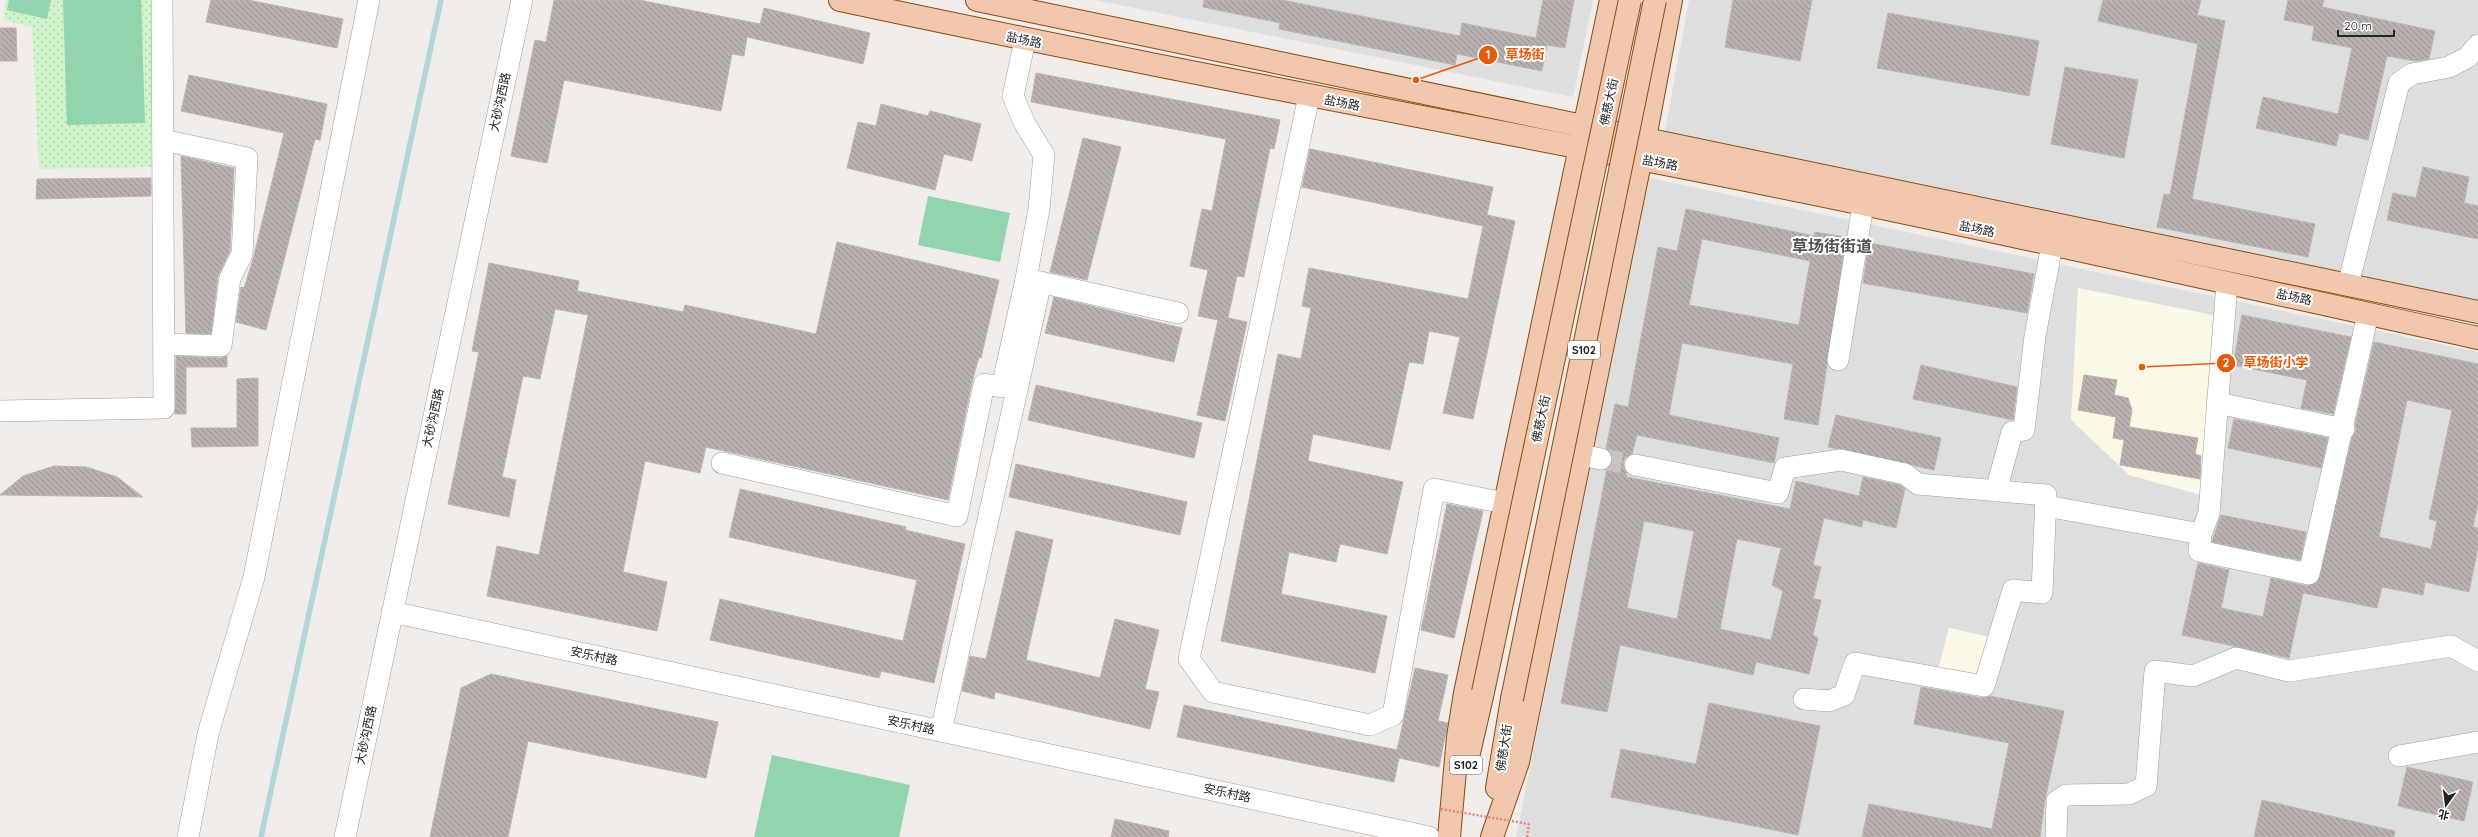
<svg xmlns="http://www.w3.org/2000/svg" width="2478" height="837" font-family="Quicksand,'Noto Sans SC',sans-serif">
<defs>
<pattern id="park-dots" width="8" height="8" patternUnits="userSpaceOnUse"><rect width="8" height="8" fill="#d0f3cc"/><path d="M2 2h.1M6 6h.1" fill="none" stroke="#b2d0af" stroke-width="1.8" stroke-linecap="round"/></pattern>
<pattern id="building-back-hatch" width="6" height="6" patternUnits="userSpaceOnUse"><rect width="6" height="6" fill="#b9b1af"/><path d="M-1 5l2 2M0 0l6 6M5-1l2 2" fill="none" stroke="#96908e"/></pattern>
</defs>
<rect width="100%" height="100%" fill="#f0ece9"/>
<!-- residential -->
<g fill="#dfdede">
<polygon points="1095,0 1593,0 1573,97"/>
<polygon points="1689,0 2478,0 2478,308 1664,136"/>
<polygon points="1649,178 2478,352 2478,837 1516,837"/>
</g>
<!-- education -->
<g fill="#fbf8e6">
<polygon points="2078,288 2213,315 2201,495 2129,475 2071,420"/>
<polygon points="1949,628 1995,638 1981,680 1938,670"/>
</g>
<!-- park -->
<polygon fill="url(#park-dots)" points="6,0 152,0 156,167 39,169 32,27 4,20"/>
<!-- pitch -->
<g fill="#91d4ae">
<polygon points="9,0 51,0 47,19 7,10"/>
<polygon points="63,0 141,0 145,123 67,125"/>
<polygon points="928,196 1010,213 1000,262 918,245"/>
<polygon points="772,755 910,785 899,837 754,837"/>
</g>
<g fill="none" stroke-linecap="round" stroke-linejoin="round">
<!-- stream -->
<polyline stroke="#afd6d8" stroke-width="5.5" points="261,837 441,0"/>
</g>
<!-- building -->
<g fill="url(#building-back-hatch)" stroke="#c0b2ad" fill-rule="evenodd">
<polygon points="211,0 248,0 343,19 337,48 206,22"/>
<polygon points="554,0 639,0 760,24 764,8 870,33 863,64 747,37 744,56 732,54 721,111 564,80 547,163 511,156 535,40 546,42"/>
<polygon points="1204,0 1282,0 1460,36 1462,23 1536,38 1543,0 1574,0 1565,48 1547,45 1542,71 1457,54 1455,65 1279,29 1280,23 1203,7"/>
<polygon points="1733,0 1812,0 1800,61 1725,47"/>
<polygon points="2103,0 2201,0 2197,15 2225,21 2192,199 2315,224 2308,257 2157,227 2164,194 2170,195 2198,44 2098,21"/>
<polygon points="2288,0 2324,0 2322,7 2435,31 2429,59 2415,61 2387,56 2368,140 2339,133 2336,146 2256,128 2263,97 2338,114 2352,48 2312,40 2314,26 2284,20"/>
<polygon points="1888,13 2039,41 2029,96 1877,68"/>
<polygon points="0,28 16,28 17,61 0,61"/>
<polygon points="2065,67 2138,80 2124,158 2051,144"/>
<polygon points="1036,73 1280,120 1274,149 1270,148 1244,277 1237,276 1228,318 1247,322 1225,421 1197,415 1218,320 1198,316 1208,270 1190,266 1202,209 1212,211 1226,139 1031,102"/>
<polygon points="189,75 327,104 320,140 315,139 266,330 236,322 241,287 244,288 253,259 284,133 181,111"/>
<polygon points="881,104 928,116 930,111 981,124 972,161 944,154 935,190 847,168 858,122 876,126"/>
<polygon points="1083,138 1121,147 1087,280 1050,272"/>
<polygon points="1310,149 1493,187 1487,215 1515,221 1473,419 1443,413 1460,337 1429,331 1423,364 1409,362 1390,450 1313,434 1308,461 1403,482 1387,554 1340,544 1336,562 1289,552 1281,594 1387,616 1375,673 1221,641 1278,354 1301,359 1311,308 1302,306 1309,268 1468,299 1483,226 1302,187"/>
<polygon points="181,156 234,168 230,251 218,276 211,334 186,333"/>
<polygon points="2423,167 2469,177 2464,203 2478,206 2478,239 2387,220 2393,193 2416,198"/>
<polygon points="151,178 151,196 36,199 37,179"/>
<path d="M1686,209L1814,236L1815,232L1846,237L1818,425L1784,419L1793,364L1682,343L1669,415L1779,438L1774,463L1637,435L1632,454L1626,457L1623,462L1627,477L1790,509L1796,481L1859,496L1863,477L1900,485L1905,489L1896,528L1863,520L1862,527L1824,518L1813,565L1821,567L1813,599L1821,600L1813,635L1818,638L1809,674L1756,662L1753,675L1620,645L1607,712L1561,703L1607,469L1613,461L1612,455L1606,448L1615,404L1628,407L1658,247L1677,251ZM1702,239L1810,261L1799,325L1689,305ZM1644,521L1694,531L1677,619L1627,608ZM1737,539L1781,548L1772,585L1783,591L1771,640L1720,629Z"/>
<polygon points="837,242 999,280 981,358 979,357 972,382 948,500 706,447 700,473 645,461 623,572 667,582 657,631 487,596 497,546 539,555 588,315 555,309 540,379 523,376 502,477 516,480 509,517 448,504 479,352 472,351 489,263 579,281 577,291 683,312 685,305 816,334"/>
<polygon points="1869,243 2034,274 2027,313 1863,283"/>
<polygon points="1054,297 1182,328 1174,362 1045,333"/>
<polygon points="2242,315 2351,337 2333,414 2301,408 2307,380 2233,365"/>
<path d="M2374,342L2478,364V503L2473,527L2478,528V547L2469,592L2425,582L2423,595L2382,587L2377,608L2303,593L2289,658L2182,635L2198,563L2229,570L2221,608L2263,617L2271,578L2307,586L2318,582L2352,437L2356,432L2355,425ZM2407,400L2452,410L2429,519L2437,521L2431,549L2379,537Z"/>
<polygon points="176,356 221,358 227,356 227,367 186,367 186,414 175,414"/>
<polygon points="1921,365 2017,387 2013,420 1913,399"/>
<polygon points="2084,375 2117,380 2114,395 2128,398 2132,410 2129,427 2198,438 2195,454 2201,456 2200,479 2120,465 2124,440 2113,438 2116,417 2078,410"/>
<polygon points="258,378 258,446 192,447 191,428 237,428 237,379"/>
<polygon points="1036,385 1202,423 1194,458 1028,420"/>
<polygon points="1836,415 1941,438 1934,470 1828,447"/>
<polygon points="2234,419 2328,438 2321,468 2228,448"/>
<polygon points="1016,464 1187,502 1180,535 1009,497"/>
<polygon points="54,466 86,467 117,477 143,497 0,495 23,476"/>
<polygon points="740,489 906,527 905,530 965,544 934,683 881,671 879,678 710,640 720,599 903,641 917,580 729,537"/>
<polygon points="1447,504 1483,511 1454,638 1421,630"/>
<polygon points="2221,515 2306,532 2300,560 2212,542"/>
<polygon points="1016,531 1053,540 1026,660 1100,678 1115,619 1159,630 1145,689 1159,692 1150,729 995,692 994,699 962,691 970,656 986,659"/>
<polygon points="1415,668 1448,675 1438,721 1448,723 1445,737 1439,767 1399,758 1394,782 1177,737 1184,705 1397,750"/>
<polygon points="491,674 718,722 706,778 528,741 508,837 430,837 461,688"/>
<polygon points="1921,687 1982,698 1990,696 2064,711 2045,800 2040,837 1862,837 1869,804 1992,829 2009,743 1914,724"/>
<polygon points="1709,703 1820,726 1798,835 1611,797 1621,749 1696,764"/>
<polygon points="2407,767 2473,782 2464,821 2398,806"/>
<polygon points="2262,800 2395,831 2394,837 2254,837"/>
<polygon points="1115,819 1169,831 1168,837 1111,837"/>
</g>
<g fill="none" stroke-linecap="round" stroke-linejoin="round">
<!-- minor-tunnel -->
<polyline stroke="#c7c3c1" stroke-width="21" stroke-dasharray="21 10" stroke-linecap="butt" points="1601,459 1635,465"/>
<!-- minor casing -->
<g stroke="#9e9e9e" stroke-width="22">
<g id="minor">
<polyline points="1025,40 1013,96 1025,124 1044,155 1039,209 1026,279 1178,313"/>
<polyline points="1309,96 1189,659 1213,692 1370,725 1393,715 1434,489 1505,503"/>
<polyline points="163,140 247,158 242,254 230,278 221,346 164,344"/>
<polyline points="2227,283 2209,513 2201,534 2199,551 2309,574 2368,314"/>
<polyline points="2348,285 2399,83 2412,74 2449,67 2468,57 2478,45"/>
<polyline points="1838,360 1863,205"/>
<polyline points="2217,403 2344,429"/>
<polyline points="0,411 164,408 162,0"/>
<polyline points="1581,455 1601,459"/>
<polyline points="722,463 957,516 984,384 1002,387 1026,279"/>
<polyline points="1635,465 1778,493 1785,468 1841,460 1905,474 1918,484 2046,495 2042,593 2013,590 1984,686 1855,663 1844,695 1829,701 1804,699"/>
<polyline points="1996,491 2012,432 2024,430 2035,336 2052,245"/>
<polyline points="2046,506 2201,534"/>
<polyline points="392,612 1429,837"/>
<polyline points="941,731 1041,282"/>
<polyline points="2399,756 2478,742"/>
<polyline points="188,837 208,734 254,577 369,0"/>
<polyline points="345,837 522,0"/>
<polyline points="2056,837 2057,801 2066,795 2129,794 2146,786 2155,671 2193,676 2236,658 2289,671 2451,646 2478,661"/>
</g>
</g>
<!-- major casing -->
<g stroke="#8a4d13" stroke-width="24">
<g id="major">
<path d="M840,0C1106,57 1372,107 1639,159C1920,213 2199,277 2478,338"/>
<polyline points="977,0 2478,312"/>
<polyline points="1468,757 1483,692"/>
<polyline points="1497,788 1512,699"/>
<polyline points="1449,837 1458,737 1465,693 1611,0"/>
<polyline points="1492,837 1518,762 1645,138 1671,0"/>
</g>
</g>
<!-- path -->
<polyline stroke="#e98189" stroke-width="2.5" stroke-dasharray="2 2" stroke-linecap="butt" points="1527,837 1529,824"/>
<!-- minor -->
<use href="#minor" stroke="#fff" stroke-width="21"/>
<!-- major -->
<use href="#major" stroke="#f1c7ad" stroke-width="22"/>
<!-- major-bridge casing -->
<g stroke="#8a4d13" stroke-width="24" stroke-linecap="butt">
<g id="major-bridge">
<polyline points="1483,692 1630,0"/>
<polyline points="1512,699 1655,0"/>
</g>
</g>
<!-- path-bridge -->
<polyline stroke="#e98189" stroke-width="2.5" stroke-dasharray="2 2" stroke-linecap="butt" points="1441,809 1529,824"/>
<!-- major-bridge -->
<use href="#major-bridge" stroke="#f1c7ad" stroke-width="22"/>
</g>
<g text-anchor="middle" stroke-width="4" stroke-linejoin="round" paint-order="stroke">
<!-- shield labels -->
<g fill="#fff" stroke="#646464" stroke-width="1">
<rect x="1568" y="341" width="32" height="18" rx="3"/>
<rect x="1450" y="756" width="32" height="18" rx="3"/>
</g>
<g font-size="11" font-weight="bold" fill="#212121">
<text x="1584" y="354">S102</text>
<text x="1466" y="769">S102</text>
</g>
<!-- street labels -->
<g font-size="12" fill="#212121" stroke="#fff">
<text transform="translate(1024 40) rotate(12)" y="4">盐场路</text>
<text transform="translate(500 102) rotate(-78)" y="4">大砂沟西路</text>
<text transform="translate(1609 102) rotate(-78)" y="4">佛慈大街</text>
<text transform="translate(1342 103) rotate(11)" y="4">盐场路</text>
<text transform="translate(1660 163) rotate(11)" y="4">盐场路</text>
<text transform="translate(1977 229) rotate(12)" y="4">盐场路</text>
<text transform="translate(2294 297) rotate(12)" y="4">盐场路</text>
<text transform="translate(433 418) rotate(-78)" y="4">大砂沟西路</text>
<text transform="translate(1541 419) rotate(-78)" y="4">佛慈大街</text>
<text transform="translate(594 656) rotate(12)" y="4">安乐村路</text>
<text transform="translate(911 725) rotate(12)" y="4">安乐村路</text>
<text transform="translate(366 735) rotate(-78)" y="4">大砂沟西路</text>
<text transform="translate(1504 748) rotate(-81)" y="4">佛慈大街</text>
<text transform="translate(1227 793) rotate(12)" y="4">安乐村路</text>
</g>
<!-- district labels -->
<g font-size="16" font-weight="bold" fill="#545454" stroke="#fff">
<text x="1832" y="252">草场街街道</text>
</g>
</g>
<!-- callouts -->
<path fill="none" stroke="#e8590c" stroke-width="1.5" d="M1416 80L1488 55M2142 367L2226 363"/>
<g fill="#e8590c" stroke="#fff" stroke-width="1.5">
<circle cx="1416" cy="80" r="4"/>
<circle cx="2142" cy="367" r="4"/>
<circle cx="1488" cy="55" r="10"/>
<circle cx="2226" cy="363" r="10"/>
</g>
<g font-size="12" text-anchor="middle" font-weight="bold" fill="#fff">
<text x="1488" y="59">1</text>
<text x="2226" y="367">2</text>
</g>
<g font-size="13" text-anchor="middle" font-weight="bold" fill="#e8590c" stroke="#fff" stroke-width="4" stroke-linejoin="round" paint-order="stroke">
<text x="1525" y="59">草场街</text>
<text x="2276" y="367">草场街小学</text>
</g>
<!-- north arrow -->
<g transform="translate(2446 805) rotate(194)" stroke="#ffffff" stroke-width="3" paint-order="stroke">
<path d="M0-3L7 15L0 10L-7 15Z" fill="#212121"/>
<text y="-6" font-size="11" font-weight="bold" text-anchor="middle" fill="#212121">北</text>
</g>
<!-- scale -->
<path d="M2338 30v6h56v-6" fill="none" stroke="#212121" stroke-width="2"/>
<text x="2344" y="30" font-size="12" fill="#212121" stroke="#ffffff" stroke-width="3" paint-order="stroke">20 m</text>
</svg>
